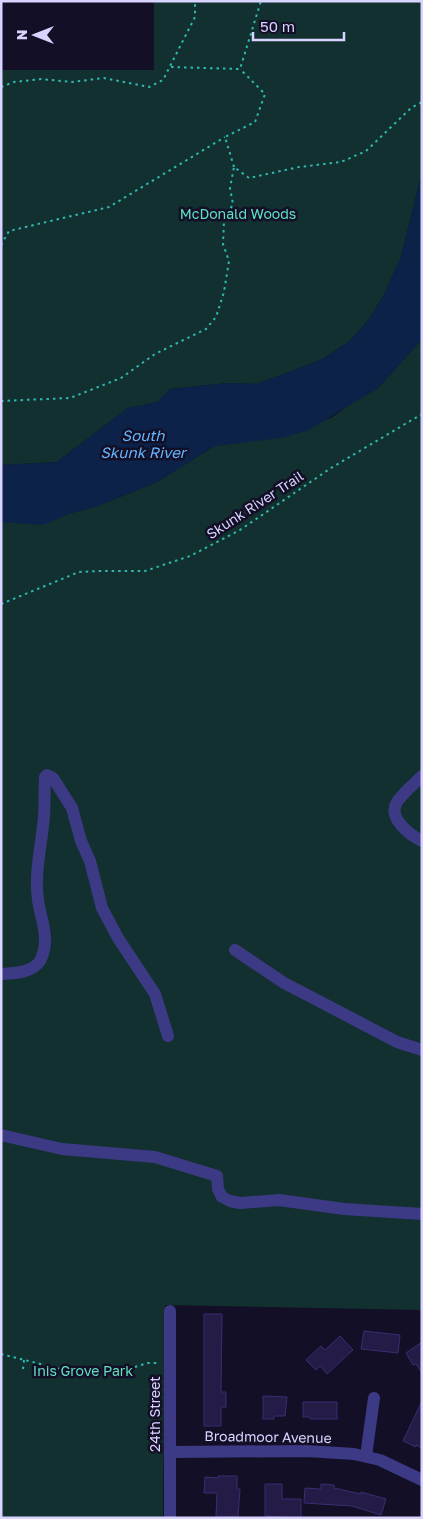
<svg xmlns="http://www.w3.org/2000/svg" width="423" height="1519" font-family="'Golos Text',sans-serif">
<rect width="100%" height="100%" fill="#130f26"/>
<!-- green -->
<g fill="#12302f">
<polygon points="154,1 422,1 422,172 401,257 385,293 369,319 350,341 321,360 257,384 228,383 170,389 158,402 128,408 57,462 1,465 1,70 154,70"/>
<polygon points="422,339 422,1310 165,1305 163,1518 1,1518 1,522 71,513 95,507 157,482 214,446 244,442 331,418 352,403 378,388"/>
</g>
<!-- water -->
<polygon fill="#0c2248" points="422,172 422,339 378,388 307,431 280,438 214,446 157,482 95,507 71,513 43,525 1,522 1,465 57,462 128,408 158,402 170,389 228,383 257,384 321,360 350,341 369,319 385,293 401,257"/>
<!-- building -->
<g fill="#241b47" stroke="#3b2d73">
<polygon points="204,1314 222,1314 221,1392 226,1392 226,1407 221,1407 221,1426 204,1426"/>
<polygon points="364,1331 400,1335 398,1353 361,1349"/>
<polygon points="340,1336 353,1350 327,1374 320,1366 316,1370 306,1360 321,1346 325,1350"/>
<polygon points="422,1342 422,1373 416,1364 413,1365 406,1353"/>
<polygon points="263,1396 287,1397 285,1416 274,1416 274,1419 263,1419"/>
<polygon points="422,1401 422,1448 416,1445 416,1447 403,1441"/>
<polygon points="303,1402 337,1402 337,1419 310,1419 310,1417 303,1417"/>
<polygon points="218,1476 237,1476 237,1489 240,1489 238,1517 216,1517 217,1493 204,1493 205,1477 218,1478"/>
<polygon points="265,1484 282,1484 282,1499 301,1499 301,1516 299,1518 265,1516"/>
<polygon points="321,1484 334,1485 334,1488 361,1494 361,1492 386,1499 381,1515 352,1506 304,1503 305,1488 321,1489"/>
</g>
<g fill="none" stroke-linecap="round" stroke-linejoin="round">
<!-- path -->
<g stroke="#2fb8b0" stroke-width="2" stroke-dasharray="2.5 4" stroke-linecap="butt">
<polyline points="171,67 240,69 261,1"/>
<polyline points="1,87 14,82 41,79 72,82 104,78 149,87 163,80 195,17 195,1"/>
<polyline points="234,167 225,137 255,122 265,94 240,69"/>
<polyline points="1,245 9,231 109,207 225,137"/>
<polyline points="1,401 70,398 121,378 155,354 206,329 216,317 224,292 229,261 223,244 224,221 233,204 230,188 234,167 249,178 299,167 341,162 366,151 411,108 422,102"/>
<polyline points="1,604 79,572 97,571 145,571 190,556 240,530 331,468 422,414"/>
<polyline points="1,1354 68,1371 111,1371 126,1370 147,1363 158,1363"/>
<polyline points="23,1369 24,1360"/>
</g>
<!-- minor -->
<g stroke="#3d3a85" stroke-width="12">
<path d="M422,776C414,784 403,793 397,802C387,818 410,835 422,841"/>
<polyline points="235,950 284,983 315,999 397,1042 422,1050"/>
<path d="M1,974C14,973 32,973 40,961C51,940 41,921 38,900C34,872 42,844 44,816C45,803 44,790 45,777L47,775L53,778L72,808L81,841L90,861L102,908L118,938L155,994L168,1036"/>
<polyline points="1,1135 62,1149 155,1157 217,1176 218,1189 222,1197 230,1201 240,1203 279,1200 344,1209 422,1214"/>
<polyline points="170,1311 170,1518"/>
<polyline points="170,1452 307,1451 354,1454 380,1460 422,1480"/>
<polyline points="366,1456 374,1398"/>
</g>
</g>
<g text-anchor="middle" stroke-width="5" stroke-linejoin="round" paint-order="stroke">
<!-- park labels -->
<g font-size="14" fill="#5fe0c0" stroke="#130f26">
<text x="238" y="219">McDonald Woods</text>
<text x="83" y="1376">Inis Grove Park</text>
</g>
<!-- street labels -->
<g font-size="14" fill="#d9d4ff" stroke="#130f26">
<text transform="translate(255 505) rotate(-33)" y="5">Skunk River Trail</text>
<text transform="translate(155 1414) rotate(-90)" y="5">24th Street</text>
<text transform="translate(268 1437) rotate(1)" y="5">Broadmoor Avenue</text>
</g>
<!-- water labels -->
<g font-size="15" font-style="italic" fill="#62b6ff" stroke="#130f26">
<text x="143" y="441">South<tspan x="143" dy="17">Skunk River</tspan></text>
</g>
</g>
<!-- border -->
<rect width="423" height="1519" fill="none" stroke="#d9d4ff" stroke-width="5"/>
<!-- north arrow -->
<g transform="translate(35 35) rotate(270)" stroke="#130f26" stroke-width="4" paint-order="stroke">
<path d="M0-4L9 19L0 12L-9 19Z" fill="#d9d4ff"/>
<text y="-8" font-size="14" font-weight="bold" text-anchor="middle" fill="#d9d4ff">N</text>
</g>
<!-- scale -->
<path d="M253 32v8h91v-8" fill="none" stroke="#d9d4ff" stroke-width="2.5"/>
<text x="260" y="32" font-size="15" fill="#d9d4ff" stroke="#130f26" stroke-width="4" paint-order="stroke">50 m</text>
</svg>
